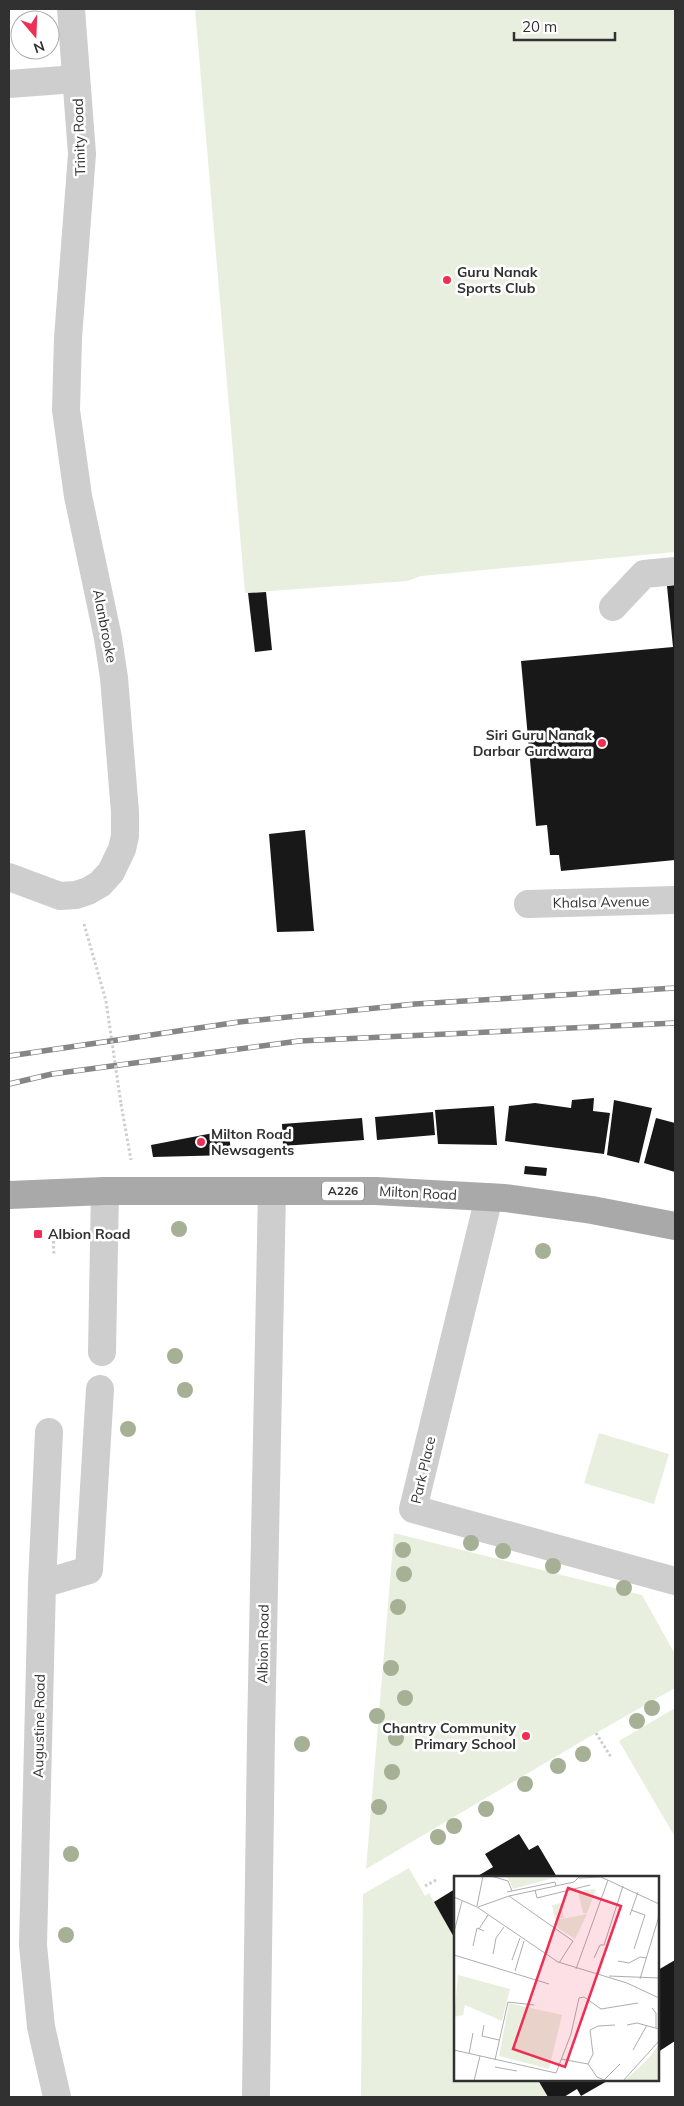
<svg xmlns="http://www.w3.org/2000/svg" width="684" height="2106" font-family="Mulish,sans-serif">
<rect width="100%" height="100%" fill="#fff"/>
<!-- green -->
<g fill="#e9efdf">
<polygon points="195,9 675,9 675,552 421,576 407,581 245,593"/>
<polygon points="599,1433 669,1454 654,1504 584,1483"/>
<polygon points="394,1533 642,1595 675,1654 675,1688 589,1737 366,1869"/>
<polygon points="675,1708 675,1837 619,1741"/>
<polygon points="409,1868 425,1896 429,1893 455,1939 455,2080 538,2080 548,2097 361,2097 363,1894"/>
</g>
<!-- building -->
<g fill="#181818">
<polygon points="675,585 675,860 561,871 559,855 550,855 547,825 536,826 521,661 673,647 667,586"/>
<polygon points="266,592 272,650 255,652 248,593"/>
<polygon points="305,830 314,931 277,932 269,834"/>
<polygon points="594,1098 593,1111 610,1113 604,1154 505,1141 509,1106 535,1103 571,1108 572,1100"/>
<polygon points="614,1100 652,1108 639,1163 607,1155"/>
<polygon points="494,1106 497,1145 438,1144 435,1110"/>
<polygon points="433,1112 435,1135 377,1140 375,1117"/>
<polygon points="362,1118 364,1140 283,1146 282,1124"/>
<polygon points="656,1118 675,1123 675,1172 644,1163"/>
<polygon points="229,1130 231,1155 153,1157 151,1145"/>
<polygon points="525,1166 547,1168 546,1176 524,1174"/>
<polygon points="519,1834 529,1850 538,1845 557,1877 476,1877 493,1867 485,1854"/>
<polygon points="455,1889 455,1939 434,1902"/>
<polygon points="675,1960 675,2041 658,2052 658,1970"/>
<polygon points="538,2080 609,2080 581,2096 577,2089 564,2097 548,2097"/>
</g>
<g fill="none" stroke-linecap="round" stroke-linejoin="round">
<!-- path -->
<g stroke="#cecece" stroke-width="3" stroke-dasharray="2.5 2.5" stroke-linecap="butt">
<polyline points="84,924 106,1001"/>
<polyline points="121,1104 131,1160"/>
<polyline points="53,1231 54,1256"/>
<polyline points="596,1733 611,1757"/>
<polyline points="425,1886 436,1880"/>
</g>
<!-- minor -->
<g stroke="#cecece" stroke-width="28">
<polyline points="9,84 76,79"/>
<polyline points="613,607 644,574 675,571"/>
<polyline points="9,877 60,896 76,895 88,891 100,884 111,872 122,849 125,836 125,812 114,678 108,638 78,496 66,410 68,338 82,154 71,9"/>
<polyline points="528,904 675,900"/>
<polyline points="489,1197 413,1509 675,1581"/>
<polyline points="102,1352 105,1191"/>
<polyline points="42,1584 49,1432"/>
<polyline points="57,2097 41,2027 33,1945 42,1584 89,1570 100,1389"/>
<polyline points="256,2097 261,1735 272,1191"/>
</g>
<!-- major -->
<polyline stroke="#a9a9a9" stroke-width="28" points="9,1195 105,1191 376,1191 505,1198 592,1210 675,1226"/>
<!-- rail casing -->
<g stroke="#868686" stroke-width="5.5">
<g id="rail">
<polyline points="9,1056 239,1022 415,1004 675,988"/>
<polyline points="9,1084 52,1074 299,1041 675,1023"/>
</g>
</g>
<!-- rail -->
<use href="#rail" stroke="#fff" stroke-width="4" stroke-dasharray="11" stroke-linecap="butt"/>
<!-- path-bridge -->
<polyline stroke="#cecece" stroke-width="3" stroke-dasharray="2.5 2.5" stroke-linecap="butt" points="106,1001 121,1104"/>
</g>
<!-- trees -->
<g fill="#a5b094">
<circle cx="179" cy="1229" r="8"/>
<circle cx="543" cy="1251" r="8"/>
<circle cx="175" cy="1356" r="8"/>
<circle cx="185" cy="1390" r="8"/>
<circle cx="128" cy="1429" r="8"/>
<circle cx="471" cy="1543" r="8"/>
<circle cx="403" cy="1550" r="8"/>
<circle cx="503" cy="1551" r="8"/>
<circle cx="553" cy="1566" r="8"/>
<circle cx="404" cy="1574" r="8"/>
<circle cx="624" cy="1588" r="8"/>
<circle cx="398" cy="1607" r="8"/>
<circle cx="391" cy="1668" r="8"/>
<circle cx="405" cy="1698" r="8"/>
<circle cx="652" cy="1708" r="8"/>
<circle cx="377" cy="1716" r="8"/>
<circle cx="637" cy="1721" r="8"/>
<circle cx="396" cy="1738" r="8"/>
<circle cx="302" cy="1744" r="8"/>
<circle cx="583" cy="1754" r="8"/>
<circle cx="558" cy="1766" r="8"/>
<circle cx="392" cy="1772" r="8"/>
<circle cx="525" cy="1784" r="8"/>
<circle cx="379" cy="1807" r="8"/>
<circle cx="486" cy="1809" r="8"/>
<circle cx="454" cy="1826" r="8"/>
<circle cx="438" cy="1837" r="8"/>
<circle cx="71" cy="1854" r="8"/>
<circle cx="66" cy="1935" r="8"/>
</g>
<!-- markers -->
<g fill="#ee2e54" stroke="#fff" stroke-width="2">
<circle cx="447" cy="280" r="5"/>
<circle cx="602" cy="743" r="5"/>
<circle cx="201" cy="1142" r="5"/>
<rect x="33" y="1229" width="10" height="10" rx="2.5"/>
<circle cx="526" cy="1736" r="5"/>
</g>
<g text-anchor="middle" stroke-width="5" stroke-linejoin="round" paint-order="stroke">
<!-- shield labels -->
<rect fill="#fff" stroke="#6f6f6f" stroke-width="1" x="322" y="1181.5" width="42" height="19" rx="4"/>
<g font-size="12" font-weight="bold" fill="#313131">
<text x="343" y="1195">A226</text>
</g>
<!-- street labels -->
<g font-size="14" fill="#313131" stroke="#fff">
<text transform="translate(79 137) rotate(-92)" y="5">Trinity Road</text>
<text transform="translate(105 626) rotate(79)" y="5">Alanbrooke</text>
<text transform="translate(601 902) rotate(-1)" y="5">Khalsa Avenue</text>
<text transform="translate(418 1193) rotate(3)" y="5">Milton Road</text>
<text transform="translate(423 1470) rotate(-77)" y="5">Park Place</text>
<text transform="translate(263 1644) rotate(-89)" y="5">Albion Road</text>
<text transform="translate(39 1726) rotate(-89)" y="5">Augustine Road</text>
</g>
<!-- poi labels -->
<g font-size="14" font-weight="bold" fill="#313131" stroke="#fff" text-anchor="start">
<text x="457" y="277">Guru Nanak<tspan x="457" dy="16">Sports Club</tspan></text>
<text x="592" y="740" text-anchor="end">Siri Guru Nanak<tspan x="592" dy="16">Darbar Gurdwara</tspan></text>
<text x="211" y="1139">Milton Road<tspan x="211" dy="16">Newsagents</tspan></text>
<text x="48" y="1239">Albion Road</text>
<text x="516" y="1733" text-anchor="end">Chantry Community<tspan x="516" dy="16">Primary School</tspan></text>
</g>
</g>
<!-- overview -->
<g transform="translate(454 1876)">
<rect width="205" height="205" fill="#fff"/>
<path d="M53,0H106L59,13ZM142,13L133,37H129L124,15ZM107,27L110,42L101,43L98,29ZM133,38L121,63L104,52L103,44ZM4,99L56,113L48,145L11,129L9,139L0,141ZM55,127L108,139L95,193L45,180ZM205,169V205H170L193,184Z" fill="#e9efdf"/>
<path fill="none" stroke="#adadad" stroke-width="1" d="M37,0L54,5L58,15M125,2L147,1L205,28M81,14L83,22L136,9M53,16L101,6L102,10M55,20L119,65L105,87M0,21L23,31L104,86L173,107L205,122M23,30L29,0M24,31L55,20L120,6L126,0M177,34L191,39L180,73M176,39L184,16M25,53L34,39M0,56L8,25M19,70L23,52L30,55M39,78L42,62L50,51M0,79L95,108M140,82L146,69H150L169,10M58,84L66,62M164,85L175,87L186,81L192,82M122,93L154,4M61,95L70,65M155,100L205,102M186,103L205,40M198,132L202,137V152M30,149L28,160L45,164M173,149L183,147L205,153M0,174L102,197L117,158L125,122L130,121L147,133L184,127M179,174L193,149M15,178L19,157M107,183L134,188L139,178L136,154L144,150L161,149M41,184L54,126L80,129M134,188L143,201L150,204L166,188M41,191L63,195M20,205L26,180M169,205L205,165"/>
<path fill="#ee2e54" fill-opacity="0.15" stroke="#ee2e54" stroke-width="2.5" d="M114,12L167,30L111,191L59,173Z"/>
<rect width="205" height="205" fill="none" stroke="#313131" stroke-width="2.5"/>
</g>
<!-- border -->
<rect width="684" height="2106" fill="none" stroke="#313131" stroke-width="20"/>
<!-- north arrow -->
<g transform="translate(35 35) rotate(161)"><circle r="24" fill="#ffffff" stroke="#adadad"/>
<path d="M0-4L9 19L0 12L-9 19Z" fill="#ee2e54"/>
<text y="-8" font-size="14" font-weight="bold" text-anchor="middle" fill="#313131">N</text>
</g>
<!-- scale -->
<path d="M514 32v8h101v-8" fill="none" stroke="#313131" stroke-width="2.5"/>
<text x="522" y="32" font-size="15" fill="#313131" stroke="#ffffff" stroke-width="4" paint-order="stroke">20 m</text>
</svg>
